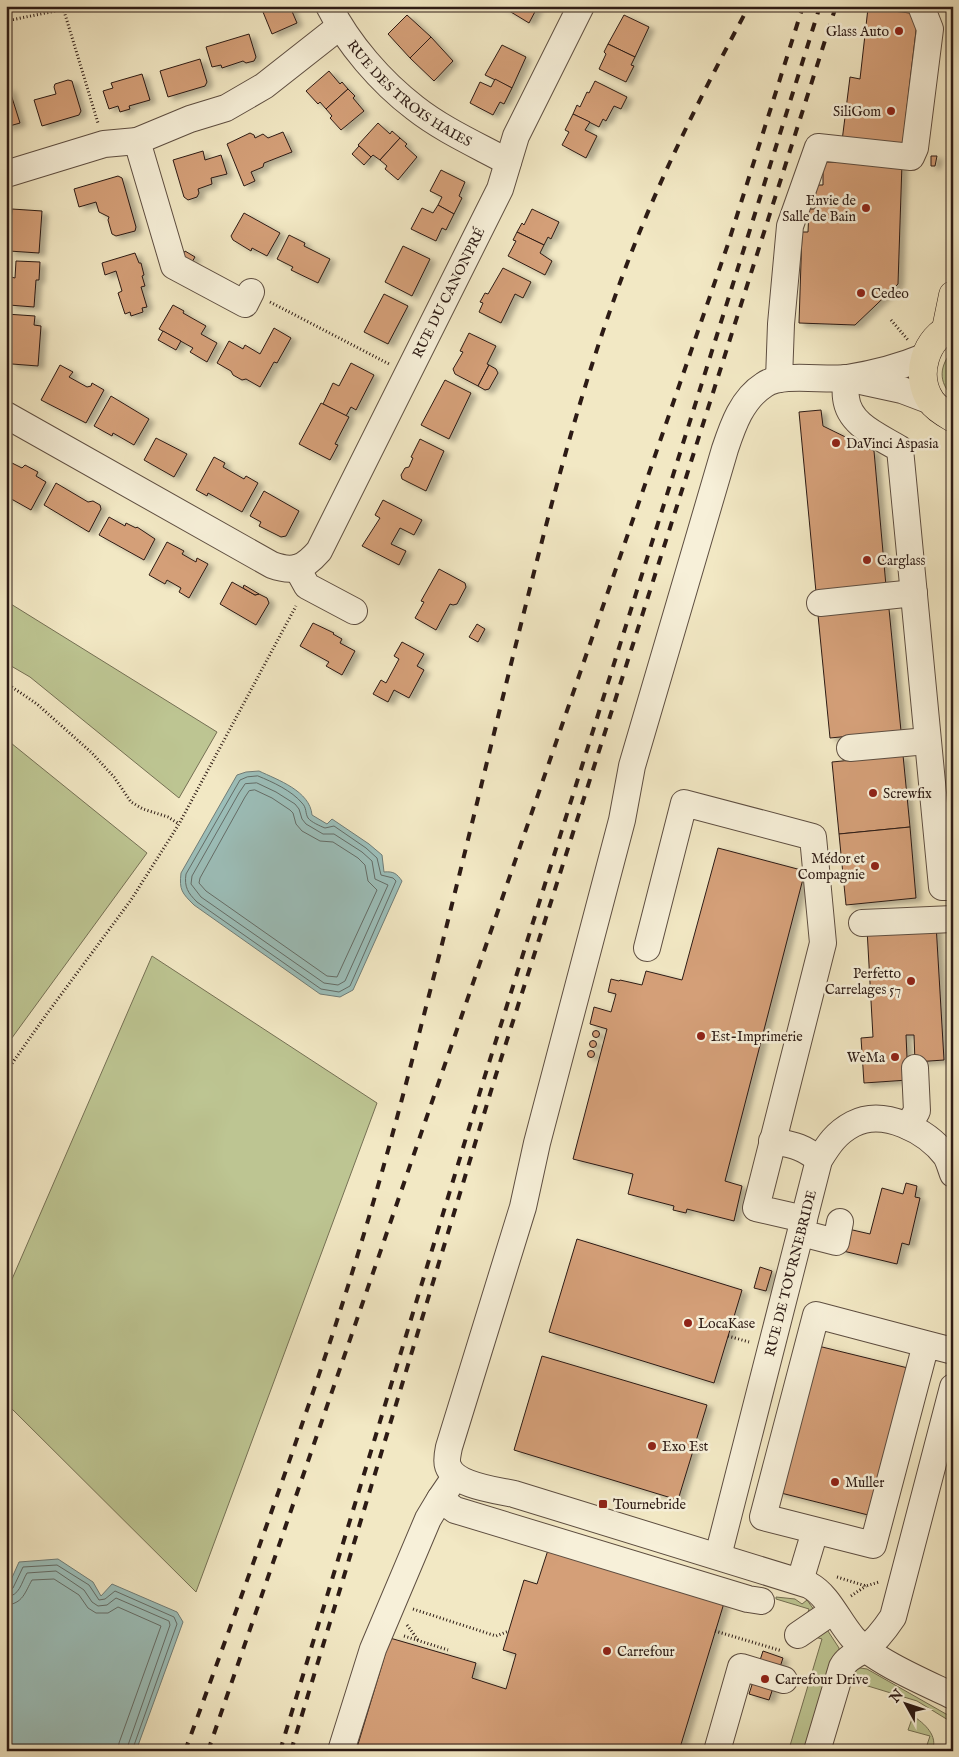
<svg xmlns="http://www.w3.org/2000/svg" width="959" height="1757" font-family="'IM FELL English',serif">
<defs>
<filter id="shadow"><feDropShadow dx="5.5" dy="3" stdDeviation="2.5" flood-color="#0004"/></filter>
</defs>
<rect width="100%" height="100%" fill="#f2e8c4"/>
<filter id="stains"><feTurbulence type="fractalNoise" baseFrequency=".004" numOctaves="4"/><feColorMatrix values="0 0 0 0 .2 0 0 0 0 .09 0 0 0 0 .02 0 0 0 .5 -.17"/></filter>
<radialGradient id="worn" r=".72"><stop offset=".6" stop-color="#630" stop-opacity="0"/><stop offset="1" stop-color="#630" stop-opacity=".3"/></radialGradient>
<!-- green -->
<g fill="#bdc592" stroke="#757054">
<path d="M953,350V397C938,382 939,366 953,350Z"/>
<polygon points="6,601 217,732 179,798 30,677 6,663"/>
<polygon points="6,739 147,853 6,1046"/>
<polygon points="152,956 377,1103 196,1592 6,1403 6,1293"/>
<polygon points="776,1597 795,1599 802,1604 807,1600 817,1614 805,1622 809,1609 776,1599"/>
<polygon points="824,1625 839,1648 839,1652 810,1751 796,1751 789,1749 822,1639 808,1635"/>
<polygon points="854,1667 867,1669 953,1718 953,1723 917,1701 845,1679"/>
<path d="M913,1716C924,1723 939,1736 932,1751H925L930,1736L908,1730Z"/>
</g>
<!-- water -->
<g fill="#9cbfba" stroke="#707d78">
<path d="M259,771C278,780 310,791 312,815L327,824L332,819L369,844L382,855L384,872C394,871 397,874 402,881L353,990L340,997L320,994L194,905C182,893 179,890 181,873L237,775L246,772Z"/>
<polygon points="58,1559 93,1582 101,1596 112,1584 177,1612 183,1622 136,1751 6,1751 6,1591 19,1562"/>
</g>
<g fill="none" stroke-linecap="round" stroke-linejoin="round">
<!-- shore -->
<g stroke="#646d68" stroke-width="1">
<path d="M258,776C273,782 292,791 302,803C307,808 305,813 308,818C311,822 320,826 325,828L334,826L366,848L377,858L381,875L393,878L396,881L350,986L339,992L321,989L197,902C188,893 184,887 186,874L240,780L247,777Z"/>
<polygon points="257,783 276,792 295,804 299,809 302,819 306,824 323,834 334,834 362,852 372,861 375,879 388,885 345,981 338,985 324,983 201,897 191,884 192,876 239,793 245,784"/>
<polygon points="255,790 272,798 290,810 293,813 296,824 302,831 320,841 333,842 358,858 365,865 368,881 377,890 337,977 327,976 206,891 199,883 200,878 245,797 249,791"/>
<polyline points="6,1591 13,1588 23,1567 57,1565 89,1585 99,1600 105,1599 115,1591 174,1617 177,1624 132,1751"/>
<path d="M6,1597C20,1596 21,1583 27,1573L56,1571L84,1590L92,1602L98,1606L107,1605L116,1598L169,1621L170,1625L126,1751"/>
<path d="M6,1605C23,1604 25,1592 32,1580L54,1579L79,1595L88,1608L96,1613H108L118,1607L161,1626L119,1743L118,1751"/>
</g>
</g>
<!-- building -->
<g fill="#d49f78" stroke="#2d1b15" filter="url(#shadow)">
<polygon points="273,6 294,6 291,9 297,23 272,34 263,12"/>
<polygon points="501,6 538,6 529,23"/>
<polygon points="868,8 918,14 902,149 842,141 850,77 860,79"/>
<polygon points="407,15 431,37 410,58 388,34"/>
<polygon points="624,15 649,27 635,57 608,44"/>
<polygon points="249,34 256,57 254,61 246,63 243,61 222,68 221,65 212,67 206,47"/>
<polygon points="431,37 453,61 434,81 410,58"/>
<polygon points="608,44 635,57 631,65 634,66 626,82 599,69 606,54 604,52"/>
<polygon points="502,45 526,57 512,88 485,75"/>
<polygon points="200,59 207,82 205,86 168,97 160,71"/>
<polygon points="329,71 340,84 342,82 348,89 326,109 320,102 318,104 306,91"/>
<polygon points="142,74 150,100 129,106 130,109 120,112 118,106 109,109 103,91 113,88 111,83"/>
<polygon points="495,79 512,88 504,104 500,102 493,115 470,103 480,82 491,87"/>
<polygon points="68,80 72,81 74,88 81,111 79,115 42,126 34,100 56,94 54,87 55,84"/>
<polygon points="595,81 627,97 621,109 614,106 606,121 603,119 599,127 573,114 577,105 580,107 587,92 589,93"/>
<polygon points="9,88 20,123 6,127 6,89"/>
<polygon points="348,89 355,96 353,98 364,111 341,130 330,118 332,116 326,109"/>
<polygon points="573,114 590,122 585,130 597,136 586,158 562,145 569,132 565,130"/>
<polygon points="378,123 390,134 392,131 400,138 380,160 373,155 371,157 358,145"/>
<polygon points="283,132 292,152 264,163 263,167 251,172 255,181 244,186 227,144 250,133 254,135 255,138 263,134 268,138"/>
<polygon points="400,138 407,144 405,146 417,157 398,180 385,169 387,166 380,160"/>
<polygon points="359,146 371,157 364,165 352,154"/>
<polygon points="203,151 205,160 221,155 227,174 211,178 212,184 198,189 199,193 197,197 188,200 184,197 173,160"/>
<polygon points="931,156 937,156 935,166 931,166"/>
<polygon points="823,162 902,163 898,284 855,325 799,323 802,232 808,232 809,209 815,209 816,185 823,185"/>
<polygon points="441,170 465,182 459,196 462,198 454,214 438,205 442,197 430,191"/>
<polygon points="118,176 122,178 136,227 135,231 116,236 112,234 108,220 109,217 99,212 96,202 79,207 74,189"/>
<polygon points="438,205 454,214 446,230 442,228 436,241 411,229 422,208 433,213"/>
<polygon points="12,209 42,211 39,253 9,251"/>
<polygon points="532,209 559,222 551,239 548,237 544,245 517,232 522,223 524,225"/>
<polygon points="244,213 280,233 267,256 252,248 251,251 233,240 231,236"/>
<polygon points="517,232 544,245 540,253 552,261 545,275 508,256 516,241 513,240"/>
<polygon points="289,235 305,243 304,246 330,259 318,283 291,270 293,267 277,259"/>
<polygon points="403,246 430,259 412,296 385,282"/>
<polygon points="185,251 195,257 192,262 182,256"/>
<polygon points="135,253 139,263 141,263 144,275 142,276 145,286 141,287 147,307 142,308 143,312 131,316 130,312 125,314 118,293 122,291 116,271 105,275 102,263"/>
<polygon points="16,261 40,262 39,280 36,280 34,307 9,305 11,277 15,278"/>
<polygon points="503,268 531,282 523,298 515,294 501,323 479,312 483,303 480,302 485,293 488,294"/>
<polygon points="384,294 408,306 388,344 364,332"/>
<polygon points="173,305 184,311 183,313 206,326 201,334 217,343 207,362 190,352 193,348 159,329"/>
<polygon points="6,314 35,316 34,325 41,326 38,366 12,364 9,361 11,325 6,324"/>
<polygon points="274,328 291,338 277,363 274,362 260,387 246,379 242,380 233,375 231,371 217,363 229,341 243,349 245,345 260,354"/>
<polygon points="163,331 181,341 176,350 158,340"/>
<polygon points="469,333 496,346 487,364 489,365 478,386 455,374 453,369 463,352 460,351"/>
<polygon points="351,363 374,375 356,410 351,407 346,416 323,404 333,383 339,386"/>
<polygon points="60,365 73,372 69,377 87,387 91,386 92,383 104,390 86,423 41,400"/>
<polygon points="489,365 496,369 498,373 489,389 485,390 478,386"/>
<polygon points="445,380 471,393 449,439 421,425"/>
<polygon points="111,396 149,419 134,445 113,433 112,436 94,426"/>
<polygon points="321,403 349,417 335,444 338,445 330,460 299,444"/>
<polygon points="821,410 823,426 874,451 886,586 816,592 799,412"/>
<polygon points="156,438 187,454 174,477 144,460"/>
<polygon points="420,439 444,451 426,491 402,479 401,475 405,468 409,467 413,458 411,457"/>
<polygon points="214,457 225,463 223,467 244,479 246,476 258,483 242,512 208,493 207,496 196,490"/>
<polygon points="12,463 22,468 25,465 38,472 36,476 46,482 31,510 6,496 6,466 9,467"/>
<polygon points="56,483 88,502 93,501 100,505 101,509 89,532 44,505"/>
<polygon points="264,491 299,511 286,536 281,537 259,526 261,522 250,516"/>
<polygon points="383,500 422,520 414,535 400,528 391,544 406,551 399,565 362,546 380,518 375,515"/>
<polygon points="109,517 125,526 126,523 136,528 137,527 155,539 144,560 99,535"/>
<polygon points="167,542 184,551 182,554 196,562 197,558 208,564 189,598 179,592 181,588 167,580 165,584 149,575"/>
<polygon points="439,569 465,583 466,587 457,604 453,605 450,604 436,630 415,618 424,602 421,601"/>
<polygon points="232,582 255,595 259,594 267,598 269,603 256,625 220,604"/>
<polygon points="244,585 259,594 255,595 243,588"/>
<polygon points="889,609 901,731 830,738 818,615"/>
<polygon points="313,623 334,633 333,634 342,639 340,643 355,651 342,675 326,666 329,662 300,646"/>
<polygon points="477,624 485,629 478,642 469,637"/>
<polygon points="402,642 424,654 417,666 424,670 409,698 394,690 388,702 373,694 381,680 386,683 399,659 394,656"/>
<polygon points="903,755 910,827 839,834 832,762"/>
<polygon points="910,827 916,898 846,905 839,834"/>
<polygon points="718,848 805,871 725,1181 742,1186 734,1221 687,1209 686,1213 673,1210 674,1206 628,1194 633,1174 573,1159 607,1029 590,1024 594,1007 611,1012 616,994 608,992 611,979 619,981 620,980 642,985 646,971 682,980"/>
<polygon points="936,924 944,1060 915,1062 914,1035 906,1035 908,1080 864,1083 861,1038 873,1037 867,929"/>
<circle cx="596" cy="1034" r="3.5"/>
<circle cx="593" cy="1044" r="3.5"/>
<circle cx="591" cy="1054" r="3.5"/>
<polygon points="906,1183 917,1186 915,1197 920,1198 909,1245 902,1243 897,1264 839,1250 844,1228 870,1234 882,1188 903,1194"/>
<polygon points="577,1239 742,1290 714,1383 549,1332"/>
<polygon points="760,1267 772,1271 766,1291 754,1288"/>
<polygon points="814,1345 912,1369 876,1517 777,1492"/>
<polygon points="542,1356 707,1405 678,1500 514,1450"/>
<polygon points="548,1550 724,1603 679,1751 356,1751 390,1638 476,1663 472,1678 506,1689 516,1654 503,1650 524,1580 537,1584"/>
<polygon points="763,1651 783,1658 769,1700 749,1694"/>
</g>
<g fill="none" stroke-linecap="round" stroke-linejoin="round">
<!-- minor casing -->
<g stroke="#5e4e41" stroke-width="28">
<g id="minor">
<path id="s1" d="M329,6C348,44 381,82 415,108C443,130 477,145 508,162"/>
<polyline points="137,141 174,266 245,304 251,292"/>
<polyline points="6,174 104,144 137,141 190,119 226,108 264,86 339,27"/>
<path d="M924,357C900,367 873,374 847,378C824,381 782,372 764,385C742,399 733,425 725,449L632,766L622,820L537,1143L523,1207L449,1447C448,1452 446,1461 448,1466C455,1486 496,1490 514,1494L809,1585C829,1596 838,1621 853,1638C874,1661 924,1682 953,1696"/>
<path d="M846,378C846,385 845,392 846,398C849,425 879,436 900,449L942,887H953"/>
<polyline points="779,379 781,324 790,226 818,147 911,157 915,148 930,29 921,6"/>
<polyline points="856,380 902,390 931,401"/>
<path id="s2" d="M6,415L272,565C294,573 304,568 319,551L500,189L516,136L581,6"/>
<polyline points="297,568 307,586 354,611"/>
<polyline points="820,603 914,593"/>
<polyline points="850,748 927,741"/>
<polyline points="862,923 953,919"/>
<polyline points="647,948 684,803 813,837 823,943 756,1208 804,1219"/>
<polyline points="908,1126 917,1111 915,1068"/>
<path d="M772,1141C793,1145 803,1146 819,1160"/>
<polyline points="801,1233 836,1242 840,1222"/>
<polyline points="926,1344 873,1545 763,1517 816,1315 926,1344 953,1351"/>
<polyline points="455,1477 440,1499 455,1510 748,1599 761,1601"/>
<path id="s3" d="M718,1556L819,1160C829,1144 836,1133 853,1124C884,1108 927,1131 946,1156C949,1161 951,1169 953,1174"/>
<polyline points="800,1581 815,1531"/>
<polyline points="798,1635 833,1611"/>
<polyline points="341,1751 373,1649 428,1519 440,1499"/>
<polyline points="717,1751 741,1667 784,1680"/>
<path d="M817,1751L842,1667C847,1658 855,1655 864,1650C876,1641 885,1629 893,1617L953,1387"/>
</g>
</g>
<!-- major casing -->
<g stroke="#2d1b15" stroke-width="29">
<g id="major">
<path d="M953,327C925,337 914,376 931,401C935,407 946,414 953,418"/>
<polyline points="946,329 953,295"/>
</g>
</g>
<!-- path -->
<g stroke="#2d1b15" stroke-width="3" stroke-dasharray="1 2.5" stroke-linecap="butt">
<polyline points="64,11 98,123"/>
<polyline points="6,21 80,6"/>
<polyline points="270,302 389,364"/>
<polyline points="891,320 908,340"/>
<polyline points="6,683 37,704 92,753 114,777 131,802 143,809 168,817 179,824"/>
<polyline points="6,1072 46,1015 131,900 179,824 296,606"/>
<polyline points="728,1336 749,1342"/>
<polyline points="837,1577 866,1586 879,1582"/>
<polyline points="851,1596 866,1586"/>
<polyline points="413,1609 496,1636 509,1631"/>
<polyline points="407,1625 418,1640"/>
<polyline points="715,1631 782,1651"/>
<polyline points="404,1636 448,1650"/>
</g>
<!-- minor -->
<use href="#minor" stroke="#f7f0d9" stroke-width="26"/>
<!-- major -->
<use href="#major" stroke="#f2e8c4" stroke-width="28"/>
<!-- rail -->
<g stroke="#2d1b15" stroke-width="4" stroke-dasharray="9 9" stroke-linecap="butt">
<path d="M185,1751C235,1615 284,1479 330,1342C362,1245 390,1147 415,1049C452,909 485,768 520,628C547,520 574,413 611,308C647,203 696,104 749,6"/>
<polyline points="208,1751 728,244 803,6"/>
<polyline points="280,1751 483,1082 820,6"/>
<polyline points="291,1751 494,1081 836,6"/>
</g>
</g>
<!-- markers -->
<g fill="#8f2418" stroke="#f7f0d9" stroke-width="2">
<circle cx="899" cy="31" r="5"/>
<circle cx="891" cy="111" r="5"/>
<circle cx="866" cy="208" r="5"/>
<circle cx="861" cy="293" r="5"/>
<circle cx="836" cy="443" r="5"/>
<circle cx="867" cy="560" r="5"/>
<circle cx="873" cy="793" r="5"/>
<circle cx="875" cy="866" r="5"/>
<circle cx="911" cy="981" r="5"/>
<circle cx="701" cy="1036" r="5"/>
<circle cx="895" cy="1057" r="5"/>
<circle cx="688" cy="1323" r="5"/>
<circle cx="652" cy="1446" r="5"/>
<circle cx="835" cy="1482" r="5"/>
<rect x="598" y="1499" width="10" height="10" rx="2.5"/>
<circle cx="607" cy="1651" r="5"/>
<circle cx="765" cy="1679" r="5"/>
</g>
<g text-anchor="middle" stroke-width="5" stroke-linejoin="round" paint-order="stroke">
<!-- poi labels -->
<g font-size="14" fill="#2d1b15" stroke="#f7f0d9" text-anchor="start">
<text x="889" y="36" text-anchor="end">Glass Auto</text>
<text x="881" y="116" text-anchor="end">SiliGom</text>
<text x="856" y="205" text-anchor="end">Envie de<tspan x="856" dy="16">Salle de Bain</tspan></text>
<text x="871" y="298">Cedeo</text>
<text x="846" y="448">DaVinci Aspasia</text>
<text x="877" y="565">Carglass</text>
<text x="883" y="798">Screwfix</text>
<text x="865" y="863" text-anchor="end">Médor et<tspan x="865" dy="16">Compagnie</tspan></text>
<text x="901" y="978" text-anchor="end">Perfetto<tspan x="901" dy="16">Carrelages 57</tspan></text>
<text x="711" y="1041">Est-Imprimerie</text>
<text x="885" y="1062" text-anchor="end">WeMa</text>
<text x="698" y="1328">LocaKase</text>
<text x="662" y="1451">Exo Est</text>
<text x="845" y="1487">Muller</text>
<text x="613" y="1509">Tournebride</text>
<text x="617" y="1656">Carrefour</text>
<text x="775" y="1684">Carrefour Drive</text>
</g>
<!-- street labels -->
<g font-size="14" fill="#2d1b15" stroke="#f7f0d9">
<text dy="5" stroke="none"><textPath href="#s1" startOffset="121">RUE DES TROIS HAIES</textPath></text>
<text dy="5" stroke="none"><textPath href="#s2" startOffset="648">RUE DU CANONPRÉ</textPath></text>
<text dy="5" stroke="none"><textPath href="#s3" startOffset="292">RUE DE TOURNEBRIDE</textPath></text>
</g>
</g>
<!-- margin -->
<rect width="959" height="1757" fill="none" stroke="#f2e8c4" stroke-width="25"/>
<rect x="8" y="8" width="944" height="1742" fill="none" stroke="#2d1b15" stroke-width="2.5"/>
<rect x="12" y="12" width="934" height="1732" fill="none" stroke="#2d1b15"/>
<!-- north arrow -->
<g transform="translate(906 1704) rotate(310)" stroke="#f7f0d9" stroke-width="4" paint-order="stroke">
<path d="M0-4L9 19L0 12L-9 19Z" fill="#2d1b15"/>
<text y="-8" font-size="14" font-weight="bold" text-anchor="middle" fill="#2d1b15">N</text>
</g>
<rect width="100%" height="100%" filter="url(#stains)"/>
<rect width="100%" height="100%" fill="url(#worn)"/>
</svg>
